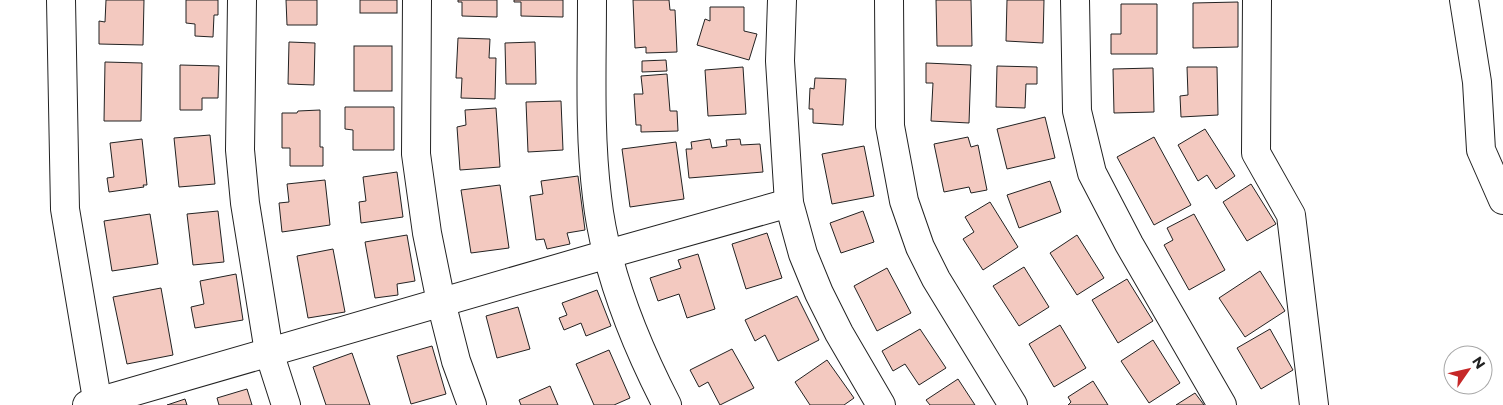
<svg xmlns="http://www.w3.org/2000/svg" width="1503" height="405" font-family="Montserrat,sans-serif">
<rect width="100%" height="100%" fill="#fff"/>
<!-- building -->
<g fill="#f3c9c0" stroke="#222">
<polygon points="106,0 144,0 143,45 99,44 99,21 105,22"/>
<polygon points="186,0 218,0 218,15 214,15 213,37 195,36 195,24 186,23"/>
<polygon points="286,0 317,0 317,25 287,25"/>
<rect x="360" y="0" width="37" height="13"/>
<polygon points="458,0 497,0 497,17 462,16 462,2 458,2"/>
<polygon points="514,0 563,0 563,17 521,16 521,2 514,2"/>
<polygon points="633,0 669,0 670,10 675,10 677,52 646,53 646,47 635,48"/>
<polygon points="936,0 971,0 972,46 937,46"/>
<polygon points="1007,0 1044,0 1043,43 1006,41"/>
<polygon points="1238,2 1238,47 1193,48 1193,3"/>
<polygon points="1121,4 1157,4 1157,54 1111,54 1111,34 1121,34"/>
<polygon points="710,7 744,7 744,31 757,34 749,60 697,45 705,19 710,21"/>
<polygon points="458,38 490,39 489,58 496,58 495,99 461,98 462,78 456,78"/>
<polygon points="289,42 315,43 314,85 288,84"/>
<polygon points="535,42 536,84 506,84 505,43"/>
<rect x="354" y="46" width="38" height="45"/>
<polygon points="666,60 667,71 642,72 642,61"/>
<polygon points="105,62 142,63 141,121 104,121"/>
<polygon points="926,63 971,65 969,123 931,121 933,83 926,83"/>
<polygon points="180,65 219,66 218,98 202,98 202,110 180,110"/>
<polygon points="997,66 1037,67 1037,84 1026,84 1025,108 996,107"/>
<polygon points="743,67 746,114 708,116 705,70"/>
<polygon points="1187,67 1217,67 1218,115 1181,117 1180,96 1188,95"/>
<polygon points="1153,68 1154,112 1114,113 1113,69"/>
<polygon points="667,74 670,111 677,111 678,131 641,132 641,125 636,125 634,94 643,94 641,76"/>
<polygon points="815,78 846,79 843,125 813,123 813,109 809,109 810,88 814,89"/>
<polygon points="561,101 563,150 528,152 526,102"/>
<polygon points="345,107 394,107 394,150 353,150 353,130 345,129"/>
<polygon points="496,108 500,167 460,170 457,127 466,125 465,110"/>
<polygon points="320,110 320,147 323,147 323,166 290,166 290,148 282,148 282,113 297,113 298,111"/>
<polygon points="1045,117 1055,158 1007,169 997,129"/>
<polygon points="1205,129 1235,176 1216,189 1207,175 1198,181 1178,145"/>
<polygon points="210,135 215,184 179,187 174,138"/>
<polygon points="968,137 971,147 978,145 987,190 971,193 969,187 944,192 934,144"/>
<polygon points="1154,137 1191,205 1154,225 1117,157"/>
<polygon points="142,139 147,185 143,185 144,187 109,192 107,178 114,177 110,143"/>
<polygon points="710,139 712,148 727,146 726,140 740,139 741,145 760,144 763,172 689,178 686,149 692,149 691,142"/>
<polygon points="676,142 684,199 630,207 622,149"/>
<polygon points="864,146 874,196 832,204 822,154"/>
<polygon points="397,172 403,217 361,223 359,202 366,201 363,177"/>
<polygon points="578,176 585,230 567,233 570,244 547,249 544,239 536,240 530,196 543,194 541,181"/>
<polygon points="325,180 330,225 282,232 279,203 289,202 287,184"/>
<polygon points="1050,181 1061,212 1019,228 1007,195"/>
<polygon points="1251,184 1276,224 1247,241 1223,202"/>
<polygon points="500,185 509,248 471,253 461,190"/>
<polygon points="990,202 1018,247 983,270 963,239 974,232 965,217"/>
<polygon points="218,211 224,262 193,265 187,214"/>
<polygon points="863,211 874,242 841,253 830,223"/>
<polygon points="150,214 158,264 112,271 104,221"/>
<polygon points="1194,214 1225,270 1189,290 1164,245 1173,240 1167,228"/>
<polygon points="767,233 782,278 746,289 732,244"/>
<polygon points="407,235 415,281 397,284 398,295 375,298 365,242"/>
<polygon points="1077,235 1104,278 1077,295 1050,253"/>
<polygon points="333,249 345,312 308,318 297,256"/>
<polygon points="698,254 715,309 687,318 679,294 658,301 650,278 681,268 678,260"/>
<polygon points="1024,267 1049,307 1019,326 993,286"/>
<polygon points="887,268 911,313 877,331 854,286"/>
<polygon points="1260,271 1285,311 1245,337 1219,298"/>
<polygon points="236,274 243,320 195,328 191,307 204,304 200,281"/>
<polygon points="1127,279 1153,321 1118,343 1092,300"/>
<polygon points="161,288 173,355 127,364 113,297"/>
<polygon points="597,290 611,326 586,336 581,323 564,330 559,318 567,315 562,303"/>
<polygon points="797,296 819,340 778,361 765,335 755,341 745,320"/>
<polygon points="518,307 530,349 497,358 486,316"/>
<polygon points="1060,325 1086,368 1054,387 1029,344"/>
<polygon points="920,329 946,368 919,385 905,364 893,371 882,351"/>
<polygon points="1270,329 1293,370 1261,389 1237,348"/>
<polygon points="1153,340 1180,383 1149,403 1121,361"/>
<polygon points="432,346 446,394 411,404 397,356"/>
<polygon points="732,349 754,388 720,405 708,382 699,387 690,370"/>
<polygon points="609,350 630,398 614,405 594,405 576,364"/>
<polygon points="352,353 370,405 326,405 313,367"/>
<polygon points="827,360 854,398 844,405 810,405 795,382"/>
<polygon points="958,379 975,405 930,405 926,400"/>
<polygon points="1093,381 1108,405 1068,405 1071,402 1068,397"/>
<polygon points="550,386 558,405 521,405 519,400"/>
<polygon points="247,389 252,405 219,405 217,398"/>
<polygon points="1195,393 1204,405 1176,405"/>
<polygon points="185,399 187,405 167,405"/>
</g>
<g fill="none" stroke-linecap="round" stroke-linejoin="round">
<!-- street casing -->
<g stroke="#222" stroke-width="30">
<g id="street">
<polyline points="61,0 65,209 98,405"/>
<polyline points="242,0 240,150 245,203 269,352 286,405"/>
<polyline points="417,0 416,154 427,233 441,302 456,361 472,405"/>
<path d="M592,0C592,66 589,132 597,197C605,269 634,341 667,405"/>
<polyline points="889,0 890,126 904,201 920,247 936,279 1013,405"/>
<polyline points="1075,0 1077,111 1092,173 1129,244 1222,405"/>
<polyline points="1257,0 1256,153 1291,215 1314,405"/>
<polyline points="1464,0 1477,82 1481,150 1503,200"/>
<polyline points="87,405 608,254 789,203"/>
</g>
</g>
<!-- secondary casing -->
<g stroke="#222" stroke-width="30">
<polyline id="secondary" points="782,0 780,61 789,203 803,254 819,293 839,333 881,405"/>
</g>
<!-- street -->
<use href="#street" stroke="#fff" stroke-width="28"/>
<!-- secondary -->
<use href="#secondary" stroke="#fff" stroke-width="28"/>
</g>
<!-- north arrow -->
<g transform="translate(1468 370) rotate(56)"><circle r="24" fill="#ffffff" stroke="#a7a7a7"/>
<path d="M0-4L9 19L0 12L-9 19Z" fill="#c62828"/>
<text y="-8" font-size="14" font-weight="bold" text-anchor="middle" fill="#222222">N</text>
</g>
</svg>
